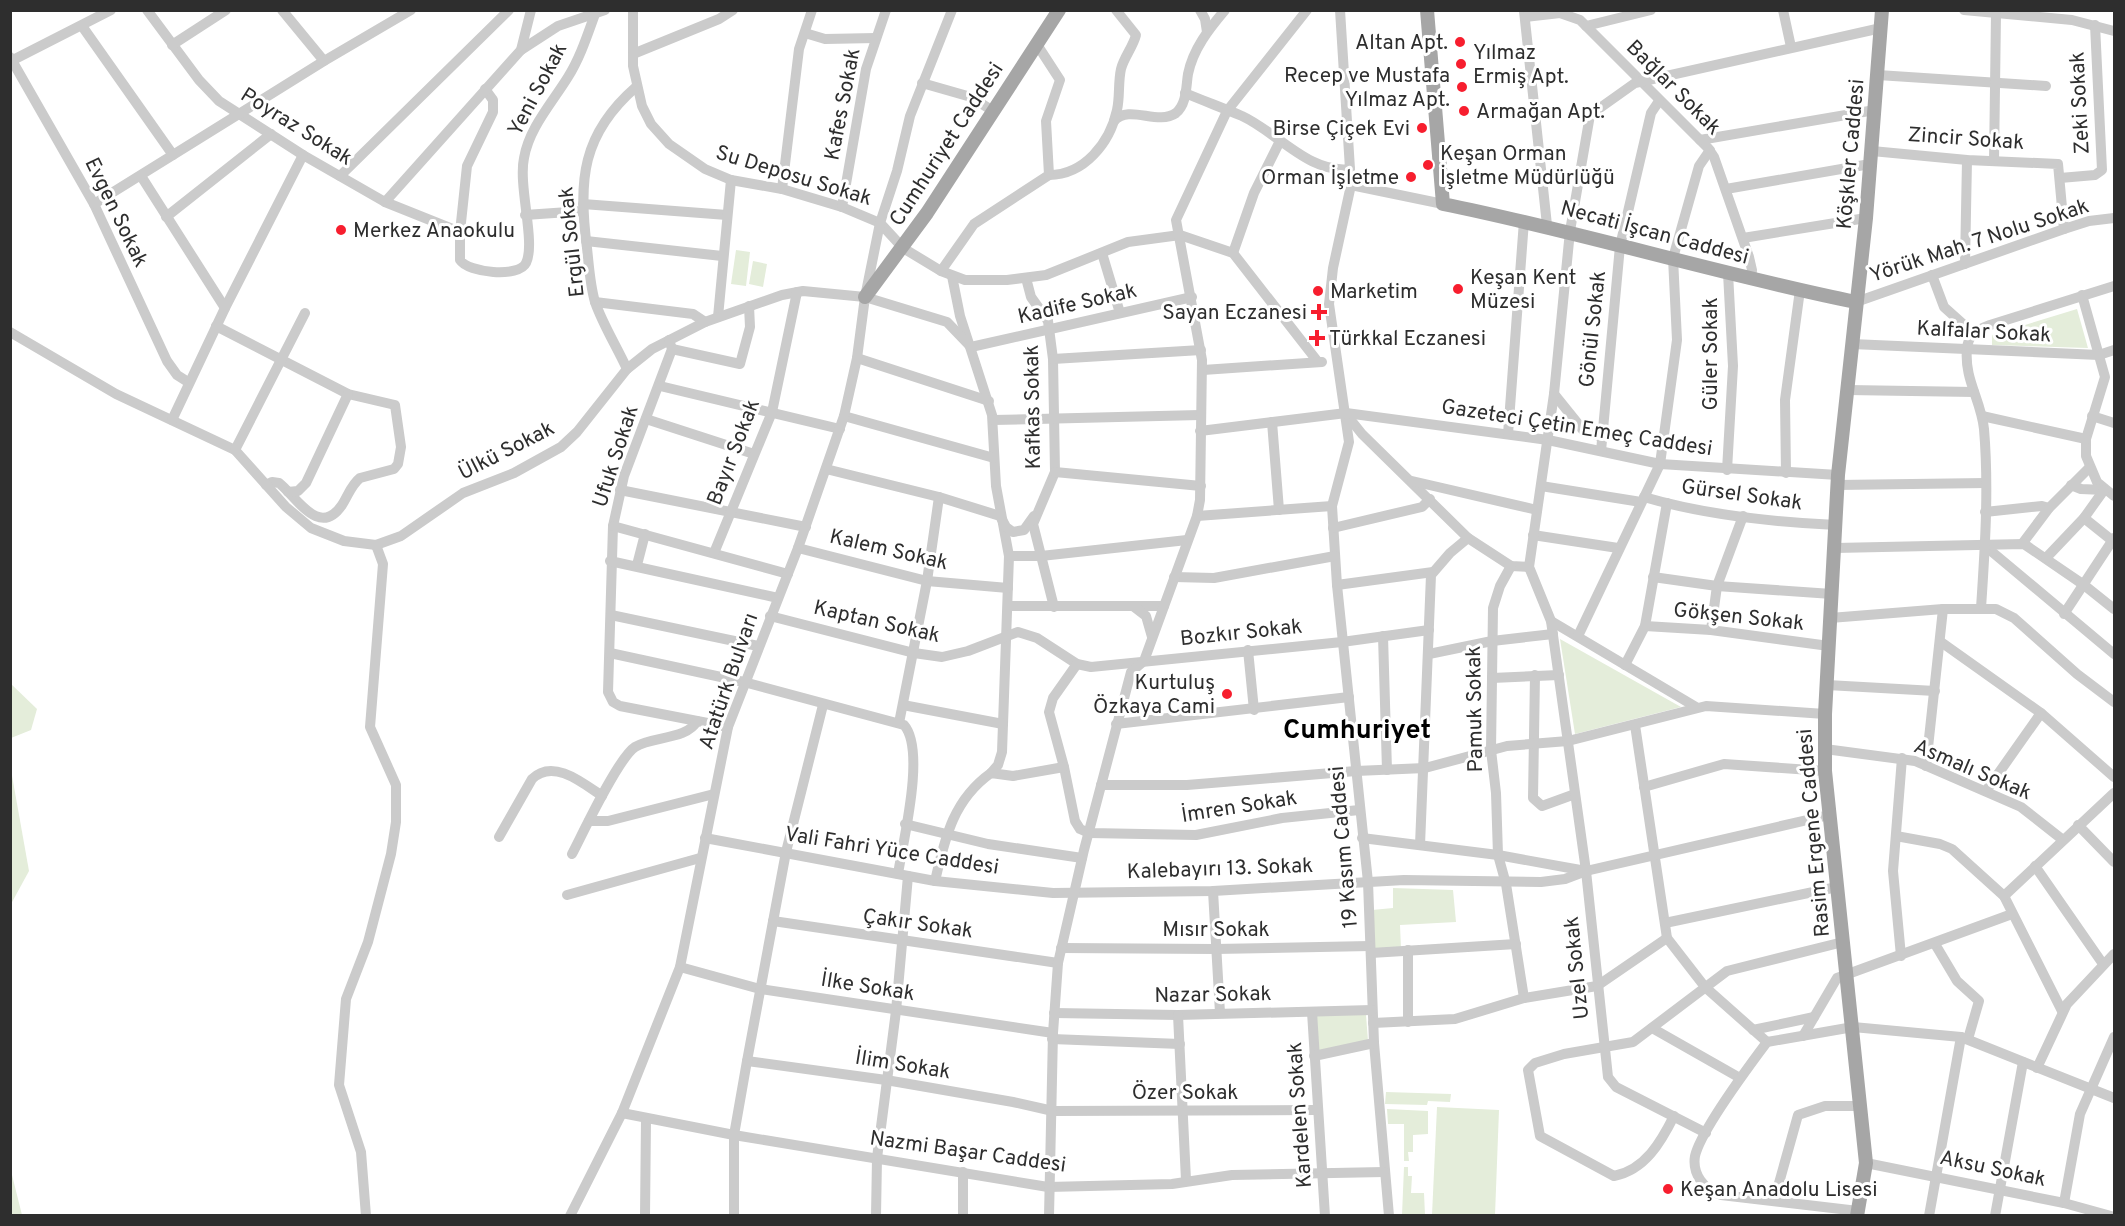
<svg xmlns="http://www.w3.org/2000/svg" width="2125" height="1226" font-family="Overpass,sans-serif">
<rect width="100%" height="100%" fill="#fff"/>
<!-- green -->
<g fill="#e4edda">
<polygon points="736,250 750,252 746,286 731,284"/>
<polygon points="753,261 767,264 763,287 749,284"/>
<polygon points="2077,309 2088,348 1992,345 1992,335"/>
<polygon points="1560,639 1681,707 1575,734"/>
<polygon points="10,683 37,709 31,730 11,738"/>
<polygon points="11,770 29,871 11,904"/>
<polygon points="1393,888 1453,890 1456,922 1400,925 1401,949 1375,949 1372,910 1393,908"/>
<polygon points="1316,1015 1366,1015 1368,1041 1318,1051"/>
<polygon points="1386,1092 1451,1094 1450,1102 1428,1101 1427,1105 1385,1104"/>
<polygon points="1437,1107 1499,1110 1495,1215 1432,1215"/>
<polygon points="1387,1109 1428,1111 1428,1134 1413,1135 1413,1152 1408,1152 1409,1161 1404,1161 1404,1124 1388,1124"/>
<polygon points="1404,1167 1408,1167 1408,1176 1412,1176 1411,1193 1424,1193 1425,1215 1402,1215"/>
<polygon points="11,1171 22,1215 11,1215"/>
</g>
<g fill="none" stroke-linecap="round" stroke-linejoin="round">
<!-- minor -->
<g stroke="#cbcbcb" stroke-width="10">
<polyline points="147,10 199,80 219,101 303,155 385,202 460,232"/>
<polyline points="282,10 324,61"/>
<polyline points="633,10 633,66 642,106 651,124 669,144 705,169 731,180 782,189 842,207 880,223 903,248 941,271 965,280 1007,280 1046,275 1128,242 1180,235 1233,253 1318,362"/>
<polyline points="1200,10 1205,19 1207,32"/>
<polyline points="1340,10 1351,185 1333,268 1329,304 1349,442 1332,506 1337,585 1368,882 1374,1043 1389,1216"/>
<polyline points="1783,10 1791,47"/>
<polyline points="1964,10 2072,20 2114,31"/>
<polyline points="1524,11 1547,225"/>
<polyline points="1525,17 1560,13 1580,20 1708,148 1714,157 1749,257 1752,270 1751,279"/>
<polyline points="82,26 173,155"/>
<polyline points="1586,26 1651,10"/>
<polyline points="805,33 825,39 876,38"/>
<polyline points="172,45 226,10"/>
<polyline points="521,50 558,26 605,10"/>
<polyline points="633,54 719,19 733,10"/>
<polyline points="10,57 94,204 167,361 177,375 188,382"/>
<polyline points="13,60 111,10"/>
<polyline points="1878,75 2046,86"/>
<polyline points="922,83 971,97 993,111"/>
<path d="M485,89L493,100V112L467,166L460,232V260C468,273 519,278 526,263C536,243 518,186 524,158C529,128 552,103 568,77C580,58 587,36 595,14"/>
<path d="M1185,93C1204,101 1223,108 1242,116C1277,132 1309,174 1350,169"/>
<path d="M1114,121C1130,104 1157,126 1176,113C1187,104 1186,86 1188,74C1193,49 1209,29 1225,10"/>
<polyline points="1700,140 1875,110"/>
<polyline points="1872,151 1967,160 2058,164 2064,229"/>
<polyline points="1994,161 1996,14"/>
<path d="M1049,175C1084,175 1110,143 1117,110C1120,97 1118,82 1121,69C1124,57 1133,47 1136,35L1116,10"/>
<polyline points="141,176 225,308"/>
<polyline points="340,176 509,10"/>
<polyline points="2060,178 2095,175 2102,170 2095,25"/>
<polyline points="1351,185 1443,204"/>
<polyline points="782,189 799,49 812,10"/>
<polyline points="1726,189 1870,164"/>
<polyline points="385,202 521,50 531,10"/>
<polyline points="94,204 324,61 411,10"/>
<polyline points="583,204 727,215"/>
<polyline points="842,207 866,69 886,10"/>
<polyline points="525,215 583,211"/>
<polyline points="166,217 271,134"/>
<polyline points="1743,238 1866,218"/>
<polyline points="586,241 722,256"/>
<polyline points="1102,253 1120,313"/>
<polyline points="1233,253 1254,193 1280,141"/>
<polyline points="1965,264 1967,160"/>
<polyline points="941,271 974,224 1049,175 1046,121 1060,80 1036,43"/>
<polyline points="1932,275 1944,307 1973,333"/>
<polyline points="952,276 960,316 992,415 996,486 1009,556 1002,752 998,765 991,773"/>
<polyline points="1026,278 1031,297 1048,321 1053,359 1055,472 1033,524 1054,607"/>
<polyline points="2082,295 2105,377 2086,439 2086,456 2097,482 2114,496"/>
<polyline points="595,302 693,314 705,322"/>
<polyline points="1856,302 2064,229 2089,221 2114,218"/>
<polyline points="718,317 731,180"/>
<path d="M216,326L348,394L395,405L401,447L398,464L394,469L360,478C351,485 348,496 342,505C319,539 296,496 279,483L272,482L266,485"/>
<polyline points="10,332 116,394 235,450 286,507 311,528 344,541 376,545 401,536 463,493 514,473 561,447 577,432 627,369 652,349 705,322 782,295 803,291 865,297 947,322 971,347 1192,297"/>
<polyline points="669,340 672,349 624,476 613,526 608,692 613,702 620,706 728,727"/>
<polyline points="1852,344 2099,355 2114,350"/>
<polyline points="672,349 740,364 750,327 749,306"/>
<polyline points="857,358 989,401"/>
<polyline points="1053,359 1201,350"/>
<path d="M627,369C617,347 603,325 595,302C590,285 589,266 587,248C578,180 582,134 636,87"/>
<polyline points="1203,370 1322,362"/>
<polyline points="660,386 840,429"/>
<polyline points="1848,390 1974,392"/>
<polyline points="1554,394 1583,430 1602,437"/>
<polyline points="1346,414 1362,434 1468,538 1511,566 1529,567"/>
<polyline points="844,416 994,458"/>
<polyline points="1982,416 2086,439"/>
<polyline points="2092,416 2114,423"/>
<polyline points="646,419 754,454"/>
<polyline points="172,420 225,308 303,155"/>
<polyline points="993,420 1200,415"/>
<polyline points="1272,422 1279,510"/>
<polyline points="1200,431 1346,413 1548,440 1660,464 1838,475"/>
<polyline points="1508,434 1524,221"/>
<polyline points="235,450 305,313"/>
<polyline points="1601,451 1620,246 1651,113 1659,101"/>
<polyline points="826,469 939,497 1000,516 1006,527 1013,532 1024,530 1034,516"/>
<polyline points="1727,470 1733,366 1728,273"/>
<polyline points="1055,472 1201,486"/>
<polyline points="1786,473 1785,400 1800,290"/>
<polyline points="1412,481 1537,510"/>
<polyline points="1837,485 1986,483"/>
<polyline points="2071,485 2081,489 2104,490"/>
<polyline points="1541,486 1641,502"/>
<polyline points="620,490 806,527"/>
<polyline points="288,492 298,491 306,483 348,394"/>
<path d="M1644,497C1705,515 1772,522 1836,525"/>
<polyline points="1985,512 2042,506 2049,508"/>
<polyline points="1197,516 1332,506"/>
<polyline points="2084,518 2114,542"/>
<polyline points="613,526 788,574"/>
<polyline points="1333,528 1422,507 1430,499"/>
<polyline points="1533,535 1618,548"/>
<polyline points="2022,544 2049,508 2089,468"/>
<polyline points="1985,546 2114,654"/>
<polyline points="798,548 927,581 1008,588"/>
<polyline points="1835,548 2024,544 2084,585 2114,609"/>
<polyline points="714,553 772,412 797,292"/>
<polyline points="1009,556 1041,556 1187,540"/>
<polyline points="2046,558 2084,518 2104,490"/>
<polyline points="610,561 778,598"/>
<polyline points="637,565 645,534"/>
<polyline points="1511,566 1500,586 1493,608 1491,750 1496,793 1498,855 1506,884 1524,998"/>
<polyline points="1174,577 1214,578 1335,556"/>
<polyline points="1653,577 1717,586 1832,594"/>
<polyline points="1337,585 1433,572"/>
<polyline points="1008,606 1164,606"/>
<polyline points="1133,606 1146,616 1152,637"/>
<path d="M1981,608C1985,549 1989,488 1984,429C1981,400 1964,379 1967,349C1968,334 1977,330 1990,325L2114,286"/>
<polyline points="2064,614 2114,538"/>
<polyline points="611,615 758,646"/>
<polyline points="770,616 914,653 942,657 968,651 1018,632 1037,638 1077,664 1091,667 1342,642 1429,630"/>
<polyline points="1830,618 1943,609 1996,609 2014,618 2077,674 2114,702"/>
<polyline points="1551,621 1696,707"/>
<polyline points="1645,626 1711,630 1829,646"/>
<polyline points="1711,630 1717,586 1743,516"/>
<polyline points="1383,636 1387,770"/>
<polyline points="1578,636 1660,464 1677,340 1673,258 1699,166 1710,150"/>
<polyline points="1941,642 2041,713 2114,777"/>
<polyline points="1248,650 1254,710"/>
<path d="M610,653L744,682L904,725C926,750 903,841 898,874"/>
<polyline points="1429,654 1492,641 1553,634"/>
<polyline points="1077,664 1053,698 1049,712 1064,767 1075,821 1080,829 1089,833 1196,835 1282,818 1359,810"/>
<polyline points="1625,665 1645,626 1667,503"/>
<polyline points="1535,675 1533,798 1542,806 1575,794"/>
<polyline points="1492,678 1559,675"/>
<polyline points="1827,685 1935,691"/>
<polyline points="903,705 1003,724"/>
<polyline points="899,723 927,581 939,497"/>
<polyline points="1116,724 1349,697"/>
<polyline points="1635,725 1667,938 1705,987 1767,1042"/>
<polyline points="1825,749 1915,761 2021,807 2063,840"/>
<polyline points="1926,766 1943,609"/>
<polyline points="1101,785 1187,785 1356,771 1425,768 1507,746 1568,741 1706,706 1825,714"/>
<polyline points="1644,787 1724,764 1825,771"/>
<polyline points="1986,791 2041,713"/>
<polyline points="589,821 608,821 714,794"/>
<polyline points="905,824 988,844 1082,858"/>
<polyline points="2078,825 2114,862"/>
<polyline points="1896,836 1940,844 1952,849 2004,896 2062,1011"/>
<path d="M499,837L532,779C553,758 583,783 602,796"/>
<polyline points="705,838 935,881 1053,893 1213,891 1404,880 1541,882 1565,879 1586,871 1829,815"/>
<polyline points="1362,838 1498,855 1586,871"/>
<polyline points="1420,845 1431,575 1450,553 1468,538"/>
<path d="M572,854C583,833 618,758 635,747C652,736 687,740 697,721"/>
<polyline points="2035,866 2103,964"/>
<path d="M935,881C945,838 953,800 991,773L1013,776L1064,767"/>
<polyline points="1213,891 1220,1013"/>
<polyline points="567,895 700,858"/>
<polyline points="2004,896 2114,793"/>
<polyline points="773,921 1058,963"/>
<polyline points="1665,923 1837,887"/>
<polyline points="1935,944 1957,981 1979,1001 1968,1039"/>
<polyline points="1061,948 1215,949 1370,946"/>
<polyline points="1408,950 1408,1022"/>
<polyline points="1371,953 1516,944"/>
<polyline points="1901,956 1893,871 1902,758"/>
<polyline points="680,967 760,989 1053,1033"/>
<polyline points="1312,1012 1325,1216"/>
<polyline points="1054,1013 1178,1015 1372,1010"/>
<polyline points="1178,1015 1186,1180"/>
<polyline points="1373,1023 1455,1019 1524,998 1597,986 1667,938"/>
<polyline points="1652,1028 1740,1078"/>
<polyline points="1753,1030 1814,1017"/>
<polyline points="1803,1036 1837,978 2012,914"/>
<polyline points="1052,1039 1180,1044"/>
<polyline points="1314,1056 1374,1043"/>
<polyline points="747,1061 886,1080 1013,1102 1053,1111 1317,1110"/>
<polyline points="2037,1068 2067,1004 2114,954"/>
<polyline points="622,1113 734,1135 1048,1187 1172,1184 1232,1175 1384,1172"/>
<path d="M1674,1116C1661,1142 1645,1170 1614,1176L1540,1136L1528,1070L1535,1063L1564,1054L1633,1042L1727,971L1843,942"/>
<polyline points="1706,1133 1616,1087 1608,1077 1586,871 1551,621 1529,567 1554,394 1570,231 1590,115 1635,83 1881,28"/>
<polyline points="1866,1163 2064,1203 2111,1216"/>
<polyline points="963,1172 963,1216"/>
<polyline points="1774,1201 1798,1115 1825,1106 1861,1106"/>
<polyline points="2064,1203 2080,1114 2114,1037"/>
<path d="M1858,1211L1721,1195C1704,1190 1692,1174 1695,1156C1701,1130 1749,1066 1767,1042L1853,1027L1961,1037L2114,1098"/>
<polyline points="366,1216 361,1152 339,1085 346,999 368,942 391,854 396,822 396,785 370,727 383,564 376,545"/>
<polyline points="570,1216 622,1113 680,967 728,727 798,548 844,416 857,358 865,297 880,223 897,171 910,116 952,10"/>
<polyline points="645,1216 646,1119"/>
<polyline points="734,1216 734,1135 747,1061 786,852 823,705"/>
<polyline points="876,1216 877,1158 896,1011 908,876"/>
<polyline points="1049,1216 1053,1033 1058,963 1084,850 1131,672 1144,661 1197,516 1200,500 1202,360 1176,220 1227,111 1307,10"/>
<polyline points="1929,1216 1961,1037"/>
<polyline points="1995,1216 2023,1062"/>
</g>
<!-- major -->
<g stroke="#a6a6a6" stroke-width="14">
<path d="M1427,10L1443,204C1582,232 1717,274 1856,302"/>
<polyline points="865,297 927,213 1059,10"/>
<polyline points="1857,1216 1866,1163 1825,771 1825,714 1838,475 1866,218 1882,10"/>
</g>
</g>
<!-- markers -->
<g fill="#f71e2e" stroke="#fff" stroke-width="2">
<circle cx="1460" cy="42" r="6"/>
<circle cx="1461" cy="64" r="6"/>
<circle cx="1462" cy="87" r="6"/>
<circle cx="1464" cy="111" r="6"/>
<circle cx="1422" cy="128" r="6"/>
<circle cx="1428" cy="165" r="6"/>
<circle cx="1411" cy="177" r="6"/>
<circle cx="341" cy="230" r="6"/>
<circle cx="1458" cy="289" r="6"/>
<circle cx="1318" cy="291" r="6"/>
<path d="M1316 303h6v6h6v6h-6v6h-6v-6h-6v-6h6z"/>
<path d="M1314 329h6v6h6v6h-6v6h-6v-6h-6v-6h6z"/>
<circle cx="1227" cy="694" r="6"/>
<circle cx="1668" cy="1189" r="6"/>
</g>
<g text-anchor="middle" stroke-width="6" stroke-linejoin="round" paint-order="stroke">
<!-- poi labels -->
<g font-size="21" fill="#2e2e2e" stroke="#fff" text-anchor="start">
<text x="1448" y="49" text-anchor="end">Altan Apt.</text>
<text x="1473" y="59">Yılmaz<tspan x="1473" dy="24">Ermiş Apt.</tspan></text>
<text x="1450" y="82" text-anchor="end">Recep ve Mustafa<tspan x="1450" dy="24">Yılmaz Apt.</tspan></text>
<text x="1476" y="118">Armağan Apt.</text>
<text x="1410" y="135" text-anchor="end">Birse Çiçek Evi</text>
<text x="1440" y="160">Keşan Orman<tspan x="1440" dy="24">İşletme Müdürlüğü</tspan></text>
<text x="1399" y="184" text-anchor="end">Orman İşletme</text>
<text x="353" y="237">Merkez Anaokulu</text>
<text x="1470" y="284">Keşan Kent<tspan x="1470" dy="24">Müzesi</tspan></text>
<text x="1330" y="298">Marketim</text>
<text x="1307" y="319" text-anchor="end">Sayan Eczanesi</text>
<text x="1329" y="345">Türkkal Eczanesi</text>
<text x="1215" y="689" text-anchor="end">Kurtuluş<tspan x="1215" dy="24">Özkaya Cami</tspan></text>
<text x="1680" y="1196">Keşan Anadolu Lisesi</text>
</g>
<!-- street labels -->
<g font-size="21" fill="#2e2e2e" stroke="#fff">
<text transform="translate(1674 87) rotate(45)" y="7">Bağlar Sokak</text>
<text transform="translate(537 89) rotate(-62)" y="7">Yeni Sokak</text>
<text transform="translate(2079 103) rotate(-93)" y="7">Zeki Sokak</text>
<text transform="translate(842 104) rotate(-79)" y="7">Kafes Sokak</text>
<text transform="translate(297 126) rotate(32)" y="7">Poyraz Sokak</text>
<text transform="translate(1966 138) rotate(4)" y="7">Zincir Sokak</text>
<text transform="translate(946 144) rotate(-57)" y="7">Cumhuriyet Caddesi</text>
<text transform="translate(1850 154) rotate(-85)" y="7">Köşkler Caddesi</text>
<text transform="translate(794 175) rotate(17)" y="7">Su Deposu Sokak</text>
<text transform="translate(117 212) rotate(64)" y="7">Evgen Sokak</text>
<text transform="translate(1655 232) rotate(15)" y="7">Necati İşcan Caddesi</text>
<text transform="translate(1979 240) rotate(-18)" y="7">Yörük Mah. 7 Nolu Sokak</text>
<text transform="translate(571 242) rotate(-96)" y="7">Ergül Sokak</text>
<text transform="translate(1077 303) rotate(-13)" y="7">Kadife Sokak</text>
<text transform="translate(1592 329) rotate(-84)" y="7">Gönül Sokak</text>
<text transform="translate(1984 331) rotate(3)" y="7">Kalfalar Sokak</text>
<text transform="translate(1710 354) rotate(-90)" y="7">Güler Sokak</text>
<text transform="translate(1032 407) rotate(-91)" y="7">Kafkas Sokak</text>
<text transform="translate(1577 427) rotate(9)" y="7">Gazeteci Çetin Emeç Caddesi</text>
<text transform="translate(506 450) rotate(-27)" y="7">Ülkü Sokak</text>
<text transform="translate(733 452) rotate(-69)" y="7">Bayır Sokak</text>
<text transform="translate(615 456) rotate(-72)" y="7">Ufuk Sokak</text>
<text transform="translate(1742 494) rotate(8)" y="7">Gürsel Sokak</text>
<text transform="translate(889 549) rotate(13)" y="7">Kalem Sokak</text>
<text transform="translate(1739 616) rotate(6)" y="7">Gökşen Sokak</text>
<text transform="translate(877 621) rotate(13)" y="7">Kaptan Sokak</text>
<text transform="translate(1241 632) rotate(-6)" y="7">Bozkır Sokak</text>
<text transform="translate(728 681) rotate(-71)" y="7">Atatürk Bulvarı</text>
<text transform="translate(1474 709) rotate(-91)" y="7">Pamuk Sokak</text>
<text transform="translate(1973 769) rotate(23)" y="7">Asmalı Sokak</text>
<text transform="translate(1239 806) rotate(-9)" y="7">İmren Sokak</text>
<text transform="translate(1813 833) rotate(-95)" y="7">Rasim Ergene Caddesi</text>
<text transform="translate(1343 847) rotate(-95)" y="7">19 Kasım Caddesi</text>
<text transform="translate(892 850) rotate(9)" y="7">Vali Fahri Yüce Caddesi</text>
<text transform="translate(1220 868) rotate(-2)" y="7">Kalebayırı 13. Sokak</text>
<text transform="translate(918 923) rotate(8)" y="7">Çakır Sokak</text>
<text x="1216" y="936">Mısır Sokak</text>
<text transform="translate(1576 968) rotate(-96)" y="7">Uzel Sokak</text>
<text transform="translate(868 986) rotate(9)" y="7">İlke Sokak</text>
<text transform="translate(1213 994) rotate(-1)" y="7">Nazar Sokak</text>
<text transform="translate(903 1064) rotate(9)" y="7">İlim Sokak</text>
<text x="1185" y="1099">Özer Sokak</text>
<text transform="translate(1299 1115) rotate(-94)" y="7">Kardelen Sokak</text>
<text transform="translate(968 1151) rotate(8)" y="7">Nazmi Başar Caddesi</text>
<text transform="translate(1993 1168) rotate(12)" y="7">Aksu Sokak</text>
</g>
<!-- district labels -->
<g font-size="27" font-weight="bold" fill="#000" stroke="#fff">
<text x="1357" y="738">Cumhuriyet</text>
</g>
</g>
<!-- border -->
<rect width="2125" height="1226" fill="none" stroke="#2e2e2e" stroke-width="24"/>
</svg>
